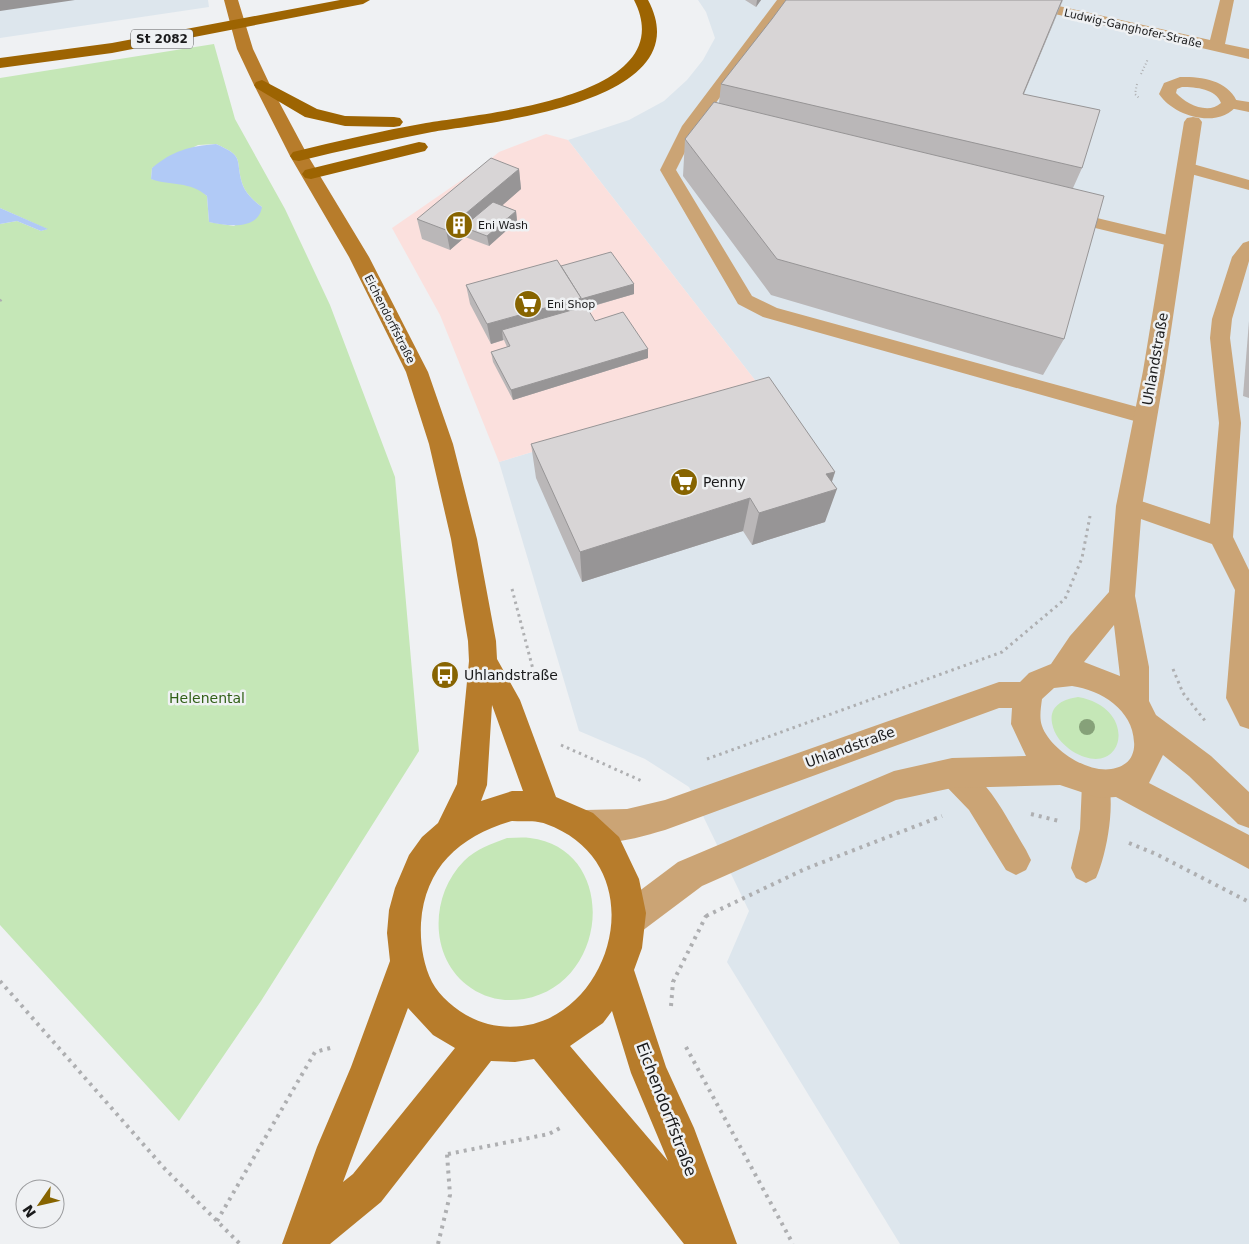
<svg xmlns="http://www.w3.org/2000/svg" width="1249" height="1244" font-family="'DejaVu Sans',sans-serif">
<rect width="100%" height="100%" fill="#eff1f3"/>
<!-- built -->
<g fill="#dde6ed">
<polygon points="0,0 208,0 209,7 0,38"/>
<polygon points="698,0 1249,0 1249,1244 900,1244 727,962 749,911 689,787 645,759 579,731 499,462 758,384 568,140 629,120 664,101 687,80 703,60 715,38 706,12"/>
</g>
<!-- industrial -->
<polygon fill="#fbe0dd" points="546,134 568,140 758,384 499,462 440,315 392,228 482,166 499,152"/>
<!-- green -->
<g fill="#c5e7b7" fill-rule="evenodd">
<path d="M214,44L235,119L285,209L330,305L395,477L419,751L261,1001L179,1121L0,925V224L17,221L41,231L47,229L0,208V78ZM216,144C245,157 235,158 242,183C245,193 254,201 262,207L234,226L209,222L207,196L198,188L185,184L151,179L152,168L198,145Z"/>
<path d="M1078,697C1141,708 1124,783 1072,751C1062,744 1054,735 1052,723C1049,706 1063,699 1078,697Z"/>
<path d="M507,838C514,838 522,837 530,838C619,849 610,984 524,999C505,1002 487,999 471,988C429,960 429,896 464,861C476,849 491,844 507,838Z"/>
</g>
<!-- water -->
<g fill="#b1caf6">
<path d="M216,144C245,157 235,158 242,183C245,193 254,201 262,207C258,231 227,226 209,222L207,196C190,181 171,186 151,179L152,168C172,151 190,146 216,144Z"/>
<polygon points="0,208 48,229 41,231 17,221 0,224"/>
</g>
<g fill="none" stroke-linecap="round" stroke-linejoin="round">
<!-- path-far3 -->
<g stroke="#aeafb1" stroke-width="2" stroke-dasharray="1 2.5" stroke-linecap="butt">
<polyline points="1141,74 1148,59"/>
<polyline points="1137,84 1135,94 1139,98"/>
</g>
<!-- path-far2 -->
<polyline stroke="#aeafb1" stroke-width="2.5" stroke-dasharray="2 3" stroke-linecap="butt" points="0,301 2,299"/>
<!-- path-far1 -->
<g stroke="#aeafb1" stroke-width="3" stroke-dasharray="2.5 4" stroke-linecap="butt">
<polyline points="512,589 535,677"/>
<polyline points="1173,669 1183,693 1206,722"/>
<polyline points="561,745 642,781"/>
<polyline points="707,759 1002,652 1065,599 1082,558 1090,516"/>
</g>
<!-- path -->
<g stroke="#aeafb1" stroke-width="4" stroke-dasharray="3 5" stroke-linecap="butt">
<polyline points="1031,814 1059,821"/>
<polyline points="1129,843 1156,854 1249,902"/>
<polyline points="706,916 805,869 942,816"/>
<polyline points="0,981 165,1169 240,1244"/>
<polyline points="671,1006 673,982 706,916 705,913"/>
<polyline points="686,1047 793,1244"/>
<polyline points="448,1154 549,1134 560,1128"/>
<polyline points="217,1221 315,1052 334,1047"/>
<polyline points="438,1244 450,1195 447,1154"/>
</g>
<!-- lane -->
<g fill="#cba475" fill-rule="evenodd">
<polygon points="777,0 791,0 696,130 676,170 752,296 777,308 1152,411 1156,416 1152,421 1145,424 763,317 738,304 660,170 682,126"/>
<polygon points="1230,99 1249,102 1249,112 1225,107 1222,104 1225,101"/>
<polygon points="1186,162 1249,180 1249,190 1180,171 1178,167 1180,163"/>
<polygon points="1097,218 1180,238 1183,242 1180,246 1174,247 1091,227 1088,223 1091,219"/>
<polygon points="1249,241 1249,261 1232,319 1230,338 1241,423 1233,537 1249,570 1249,729 1240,726 1226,698 1235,590 1212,544 1121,512 1118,506 1121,500 1129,497 1210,524 1219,423 1210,338 1212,319 1232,257 1243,243"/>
<path d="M952,760C987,774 1007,819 1026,850L1031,860L1026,870L1016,875L1006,870L969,810L942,782L938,773L942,764Z"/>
<path d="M1096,771L1106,774C1117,799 1107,854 1096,878L1086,883L1076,878L1071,868L1080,829L1082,784L1086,774Z"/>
</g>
<!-- street -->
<g fill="#cba475" fill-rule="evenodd">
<polygon points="1015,0 1032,0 1210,40 1220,0 1234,0 1225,44 1249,49 1249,59 1016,5"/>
<path d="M1180,77C1203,76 1230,81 1238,104C1220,130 1174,117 1159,94L1164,83ZM1182,87C1196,87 1216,89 1221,103C1208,115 1186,104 1176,93L1177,89Z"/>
<path d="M1193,117L1199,118L1202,122L1165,371L1142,506L1135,596L1149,667V701L1156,715L1211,756L1249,792V828L1238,824L1189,776L1163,755L1149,783L1249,835V869L1116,797L1099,798L1060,785L952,788L896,800L702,886L642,931L630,936L618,931L613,919L618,907L678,862L894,771L952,758L1026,756L1011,724L1012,708H999L665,830C637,838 603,849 575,837L570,826L575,815L586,810L627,809L665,800L999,682H1020L1029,673L1051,664L1070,636L1109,592L1116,506L1143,371L1184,122L1187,118ZM1114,625L1120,676L1084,662ZM1072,686C1101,690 1133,710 1134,742C1135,749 1132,759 1126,763C1100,783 1051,752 1042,726C1039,718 1041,707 1042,699L1054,688Z"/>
</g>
<!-- secondary -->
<path fill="#b77c2b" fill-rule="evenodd" d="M224,0H238L253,49L270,85L308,156L369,257L428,372L453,444L477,539L496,641L497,659L520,700L556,797L593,813L619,837L639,879L646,913L642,948L634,970L666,1067L694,1128L737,1244H684L621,1165L534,1059L515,1062L491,1061L381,1202L330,1244H282L317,1147L351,1067L390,961L387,933L389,910L395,888L409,855L422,837L438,823L457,784L469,661L468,641L451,539L429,444L406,372L349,257L290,156L254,85L237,49ZM492,705L523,791H512L481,801L487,785ZM512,821C523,822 536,820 546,824C668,868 603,1051 488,1024C467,1019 442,1001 432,982C423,964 420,943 421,923C425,867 460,836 512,821ZM408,1008L433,1035L455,1048L353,1174L343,1182ZM612,1011L631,1073L668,1161L570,1046L603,1023Z"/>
<!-- primary -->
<g fill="#9d6402" fill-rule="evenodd">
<polygon points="340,0 370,0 363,4 112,53 0,68 0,58 112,43"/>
<path d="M634,0H648C703,103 491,122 432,132C387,141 343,150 299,161L293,160L290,156L293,152C337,141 381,131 426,123C483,113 684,98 634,0Z"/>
<polygon points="262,80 317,109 345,116 394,117 400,118 403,122 400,126 394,127 345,126 305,117 256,88 254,85 256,82"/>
<polygon points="419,142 425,143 428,147 425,151 311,179 305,178 302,174 305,170"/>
</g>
</g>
<!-- trees -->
<circle fill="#86a179" cx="1087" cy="727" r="8"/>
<!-- wall -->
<g fill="#bab7b8">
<polygon points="745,0 761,0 756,7"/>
<polygon points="1063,0 1024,94 1082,168 1073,188 1064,339 1043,375 771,295 683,176 685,139 719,103 721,84"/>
<polygon points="519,169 521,189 502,205 516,211 517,221 489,246 465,237 450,250 422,239 417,219"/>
<polygon points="561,266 634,284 634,294 587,308 595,321 648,349 648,358 513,400 493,362 491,352 507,347 504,340 491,344 470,304 466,285"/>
<polygon points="1249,321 1249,398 1243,396"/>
<polygon points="531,444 835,472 832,482 825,522 752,545 743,531 582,582 536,478"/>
</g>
<!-- shaded-wall -->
<g fill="#979596">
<polygon points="0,0 75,0 0,11"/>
<polygon points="757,0 761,0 756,7"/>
<polygon points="1063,0 1053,24 1008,130 1023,94"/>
<polygon points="519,169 521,189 473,231 463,227 465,237 450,250 446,230"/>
<polygon points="516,211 517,221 489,246 487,236"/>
<polygon points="634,284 634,294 582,309 502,330 503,340 491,344 487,324 581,298"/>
<polygon points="648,349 648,358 513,400 511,390"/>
<polygon points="835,472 828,492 837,489 825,522 752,545 759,513 826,474"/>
<polygon points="750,498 743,531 582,582 580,552"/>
</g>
<!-- building -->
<g fill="#d8d5d6" stroke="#979596">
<polygon points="786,0 1062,0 1023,94 1100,110 1082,168 721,84 772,19"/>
<polygon points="714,102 1104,196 1064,339 777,259 685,139"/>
<polygon points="491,158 519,169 446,230 417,219"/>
<polygon points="493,202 516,211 487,236 463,227"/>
<polygon points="611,252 634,284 581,299 581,298 561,266"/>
<polygon points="557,260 581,298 487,324 466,285"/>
<polygon points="586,306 595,321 623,312 648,349 511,390 491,352 510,346 502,330"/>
<polygon points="769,377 835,472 826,474 837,489 759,513 750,498 580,552 531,444"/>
</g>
<!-- icons -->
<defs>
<g id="building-disc" transform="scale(1.4375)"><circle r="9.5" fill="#876400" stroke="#eff1f3"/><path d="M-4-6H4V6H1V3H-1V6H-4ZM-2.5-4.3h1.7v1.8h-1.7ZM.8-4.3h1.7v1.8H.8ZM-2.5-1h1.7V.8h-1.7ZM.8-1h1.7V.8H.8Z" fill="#fff"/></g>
<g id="supermarket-disc" transform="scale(1.4375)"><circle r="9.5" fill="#876400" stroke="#eff1f3"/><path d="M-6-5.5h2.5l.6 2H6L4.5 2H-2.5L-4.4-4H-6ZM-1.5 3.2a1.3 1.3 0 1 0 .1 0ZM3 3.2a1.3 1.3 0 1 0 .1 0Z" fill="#fff"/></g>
<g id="bus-disc" transform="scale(1.4375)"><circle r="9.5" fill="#876400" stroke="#eff1f3"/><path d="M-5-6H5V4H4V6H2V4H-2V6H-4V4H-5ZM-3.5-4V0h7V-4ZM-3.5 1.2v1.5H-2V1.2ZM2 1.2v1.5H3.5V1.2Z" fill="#fff"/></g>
</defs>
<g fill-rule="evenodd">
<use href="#building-disc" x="459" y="225"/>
<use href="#supermarket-disc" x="528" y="304"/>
<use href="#supermarket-disc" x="684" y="482"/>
<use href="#bus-disc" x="445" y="675"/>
</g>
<g text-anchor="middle" stroke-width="5" stroke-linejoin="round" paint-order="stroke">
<!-- far-street labels -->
<g font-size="11" fill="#1a1a1b" stroke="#eff1f3">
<text transform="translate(1133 28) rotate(13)" y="4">Ludwig-Ganghofer-Straße</text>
<text transform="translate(390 319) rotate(63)" y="4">Eichendorffstraße</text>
</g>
<!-- far-poi labels -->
<g font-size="11" fill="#1a1a1b" stroke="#eff1f3" text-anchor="start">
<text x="478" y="229">Eni Wash</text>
<text x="547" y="308">Eni Shop</text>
</g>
<!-- shield labels -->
<rect fill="#eff1f3" stroke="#5a5a5c" stroke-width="1" x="131" y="29.5" width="62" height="19" rx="4"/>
<g font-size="12" font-weight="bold" fill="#1a1a1b">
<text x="162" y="43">St 2082</text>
</g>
<!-- street labels -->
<g font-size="14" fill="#1a1a1b" stroke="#eff1f3">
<text transform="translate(1155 359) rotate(-80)" y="5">Uhlandstraße</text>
<text transform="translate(850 747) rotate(-20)" y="5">Uhlandstraße</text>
</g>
<!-- poi labels -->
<g font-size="14" fill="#1a1a1b" stroke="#eff1f3" text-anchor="start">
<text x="703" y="487">Penny</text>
<text x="464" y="680">Uhlandstraße</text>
</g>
<!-- park labels -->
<g font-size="14" fill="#305f16" stroke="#eff1f3">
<text x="207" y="703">Helenental</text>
</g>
<!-- near-street labels -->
<g font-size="16" fill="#1a1a1b" stroke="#eff1f3">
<text transform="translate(667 1109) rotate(69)" y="6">Eichendorffstraße</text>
</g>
</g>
<!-- north arrow -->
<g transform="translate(40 1204) rotate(236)"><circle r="24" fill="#eff1f3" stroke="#9a9b9d"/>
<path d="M0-4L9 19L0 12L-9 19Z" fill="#876400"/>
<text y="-8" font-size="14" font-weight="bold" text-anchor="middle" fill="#1a1a1b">N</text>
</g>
</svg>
